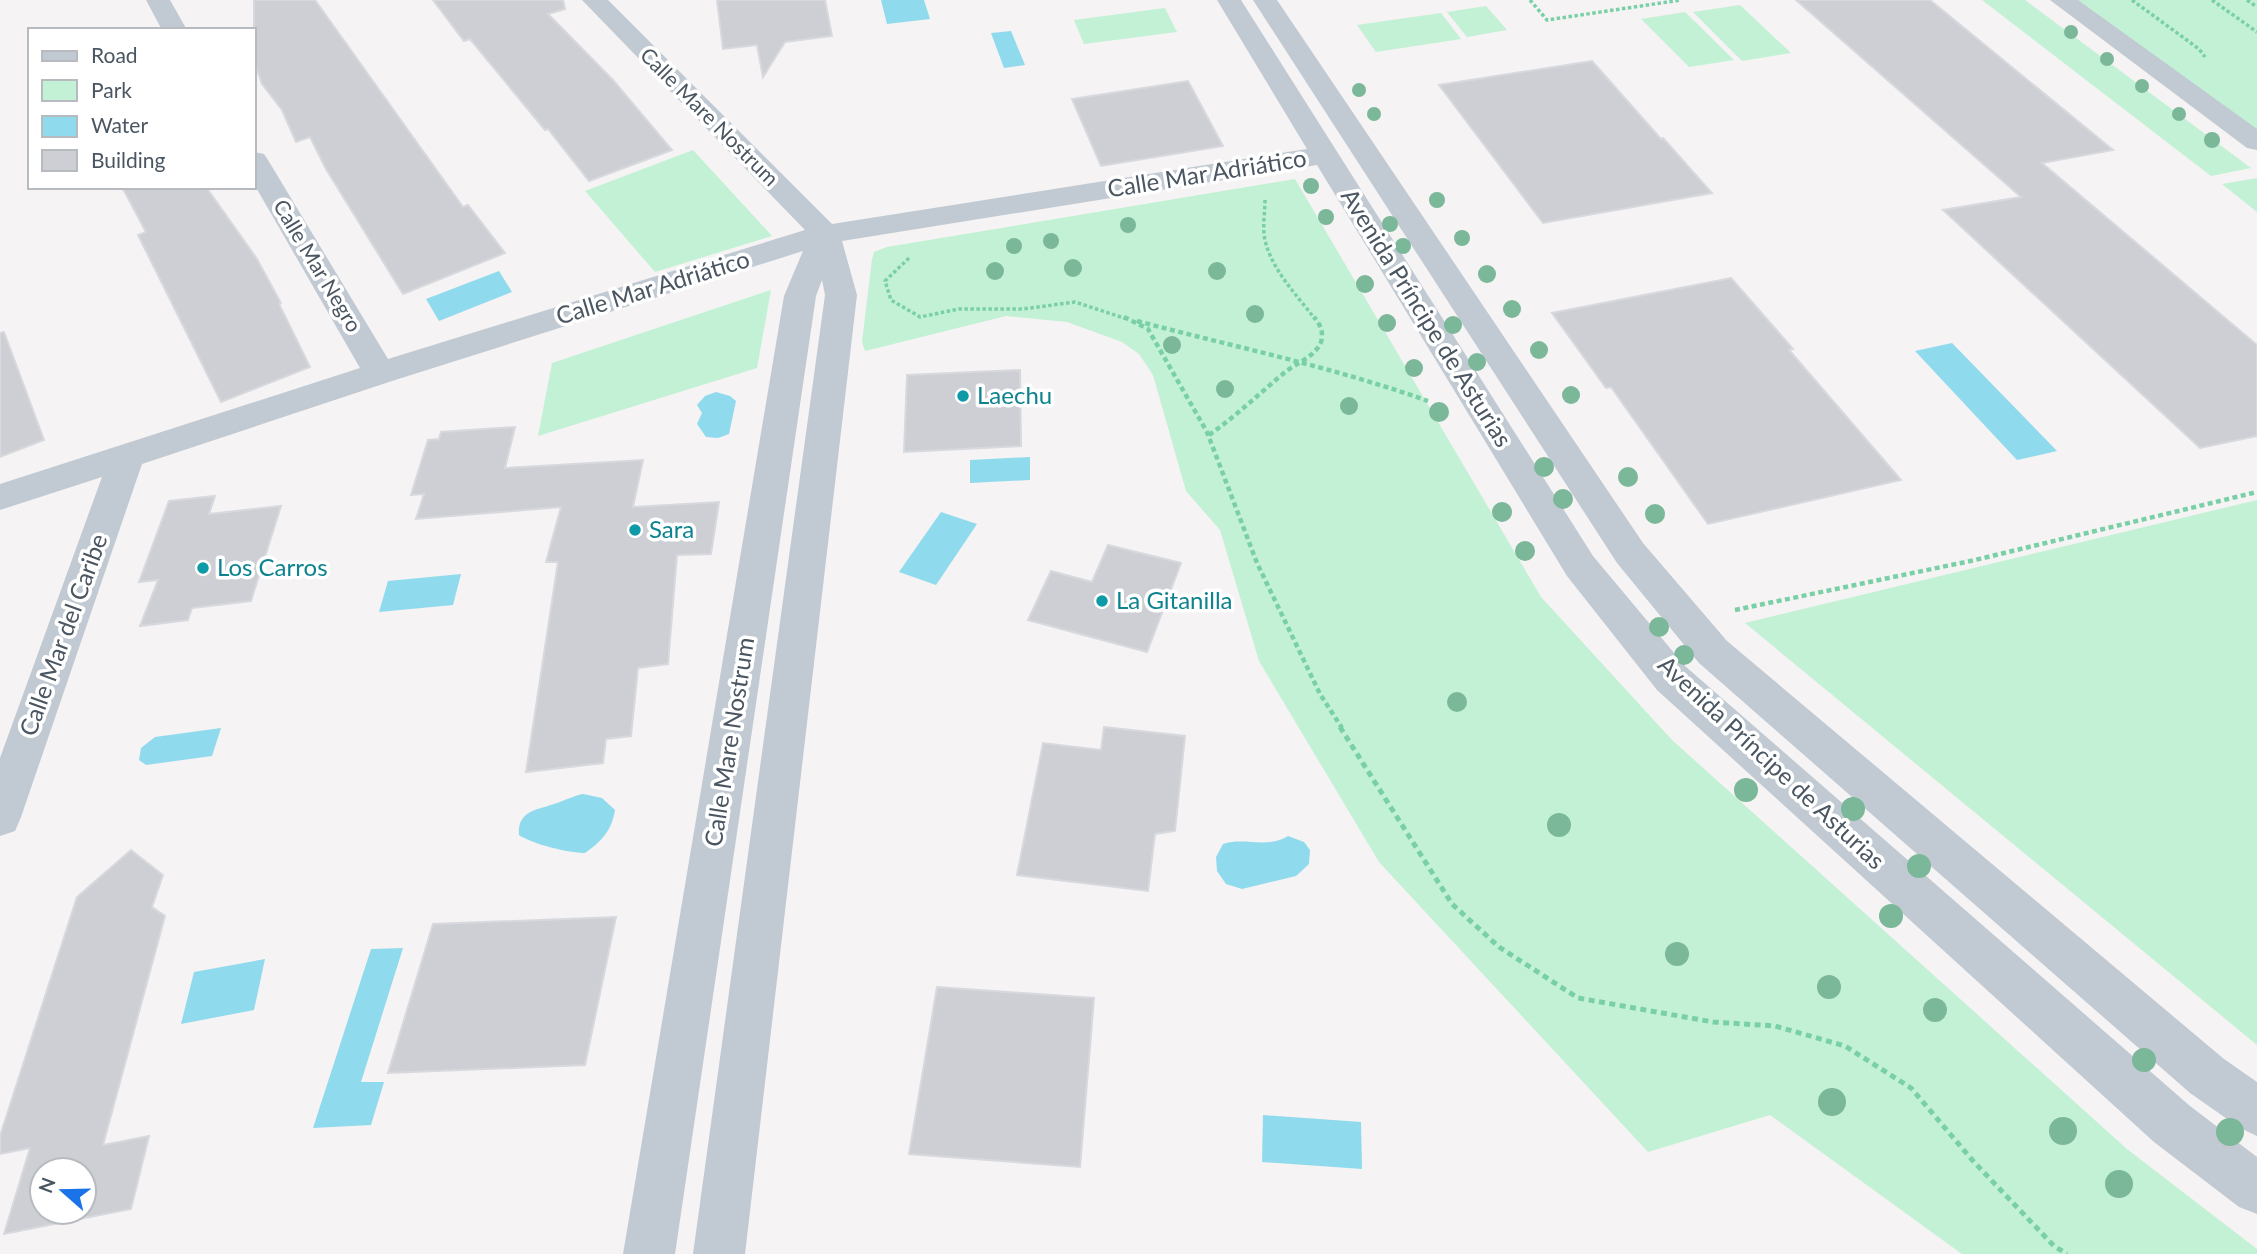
<svg xmlns="http://www.w3.org/2000/svg" width="2257" height="1254" font-family="Lato,sans-serif">
<rect width="100%" height="100%" fill="#f5f3f3"/>
<!-- green -->
<g fill="#c3f1d5">
<polygon points="1982,0 2025,0 2251,168 2211,176"/>
<polygon points="2075,0 2257,0 2257,132"/>
<polygon points="1740,5 1791,53 1742,61 1693,12"/>
<polygon points="1486,6 1507,30 1467,37 1447,12"/>
<polygon points="1165,8 1177,32 1084,44 1074,20"/>
<polygon points="1685,12 1734,60 1689,67 1641,19"/>
<polygon points="1441,13 1461,39 1376,52 1357,25"/>
<polygon points="693,150 772,236 655,272 585,191"/>
<polygon points="2257,178 2257,212 2222,184"/>
<polygon points="1295,179 1541,597 1672,740 2127,1149 2257,1249 2257,1254 1962,1254 1770,1115 1648,1152 1379,862 1259,661 1220,530 1186,491 1153,375 1139,354 1122,342 1067,322 1006,316 865,351 862,342 872,259 874,252 887,247"/>
<polygon points="771,290 757,368 538,436 552,363"/>
<polygon points="2257,500 2257,1045 1745,623"/>
</g>
<!-- water -->
<g fill="#90daee">
<polygon points="881,0 924,0 930,19 887,24"/>
<polygon points="1011,31 1025,65 1004,68 991,33"/>
<polygon points="499,271 512,292 439,321 426,299"/>
<polygon points="1952,343 2057,451 2017,460 1915,351"/>
<polygon points="716,392 730,396 736,401 729,434 718,438 706,437 697,424 702,413 697,405 705,396"/>
<polygon points="1030,457 1030,480 970,483 970,460"/>
<polygon points="941,512 977,524 936,585 899,572"/>
<polygon points="461,574 453,605 379,612 388,581"/>
<polygon points="221,728 212,756 146,765 139,760 141,748 155,737"/>
<path d="M583,794L602,798L615,810C612,830 602,841 585,853C569,853 532,844 519,835C517,810 538,810 557,803C566,800 573,796 583,794Z"/>
<path d="M1288,836L1304,842L1310,850L1309,864L1296,876L1242,889L1226,884L1217,871L1216,857L1223,844C1245,837 1267,849 1288,836Z"/>
<polygon points="403,948 361,1082 384,1082 371,1125 313,1128 371,949"/>
<polygon points="265,959 254,1010 181,1024 194,972"/>
<polygon points="1263,1115 1361,1122 1362,1169 1262,1162"/>
</g>
<!-- building -->
<g fill="#cdcfd5" stroke="#d7d9de" stroke-width="2" fill-rule="evenodd">
<polygon points="254,0 315,0 463,207 468,205 505,253 403,294 326,169 310,137 296,142 282,110 262,84 254,61"/>
<polygon points="433,0 563,0 565,9 548,14 613,80 672,150 589,181 548,129 545,130 470,39 464,41"/>
<polygon points="717,0 825,0 832,36 785,42 763,77 757,45 723,49"/>
<polygon points="1796,0 1930,0 2113,150 2042,163 2257,345 2257,436 2200,448 1943,210 2021,197"/>
<polygon points="1592,61 1661,139 1663,138 1712,193 1543,223 1439,85"/>
<polygon points="1188,81 1223,146 1101,166 1072,99"/>
<polygon points="122,187 206,187 257,259 281,303 279,304 310,367 221,402 138,235 146,232"/>
<polygon points="1731,278 1793,349 1789,350 1901,480 1708,524 1611,387 1606,388 1552,313"/>
<polygon points="4,332 44,440 0,457 0,333"/>
<polygon points="1020,370 1021,446 904,452 907,375"/>
<polygon points="515,427 505,468 643,460 633,507 719,502 711,554 677,555 668,664 638,668 631,736 606,739 603,763 526,772 558,562 546,562 561,507 416,519 424,494 411,495 428,440 439,439 441,432"/>
<polygon points="215,496 209,514 281,506 251,601 192,608 188,620 140,626 158,580 139,582 169,501"/>
<polygon points="1108,545 1181,563 1147,652 1028,620 1051,571 1092,582"/>
<polygon points="1104,727 1185,736 1175,831 1155,834 1148,891 1017,875 1043,743 1101,750"/>
<path d="M131,850L163,875L152,907L165,916L103,1145L149,1136L131,1209L4,1234L30,1148L0,1154V1136L77,897ZM42,1170H84V1212H42Z"/>
<polygon points="616,917 585,1065 388,1073 433,924"/>
<polygon points="937,987 1094,998 1080,1167 909,1154"/>
</g>
<g fill="none" stroke-linecap="round" stroke-linejoin="round">
<!-- path-far2 -->
<g stroke="#7ad0a6" stroke-width="3.5" stroke-dasharray="3.5 2.5" stroke-linecap="butt">
<polyline points="1530,0 1547,20 1681,0"/>
<polyline points="2132,0 2199,49 2205,57"/>
<polyline points="2212,0 2257,32"/>
<polyline points="2247,0 2257,7"/>
<path d="M1265,200C1265,211 1263,223 1264,234C1268,266 1296,294 1315,319"/>
<polyline points="909,258 885,281 891,300 920,317 959,309 1023,309 1075,302 1127,319"/>
</g>
<!-- path-far1 -->
<g stroke="#7ad0a6" stroke-width="4.5" stroke-dasharray="5 3.5" stroke-linecap="butt">
<polyline points="1124,317 1148,329 1207,432 1257,563 1320,694 1342,728"/>
<path d="M1137,321C1235,347 1333,367 1428,401"/>
<path d="M1209,435C1236,416 1259,394 1284,373C1296,363 1315,357 1321,342C1324,332 1320,324 1314,317"/>
<polyline points="1735,610 1975,560 2257,492"/>
</g>
<!-- path -->
<polyline stroke="#7ad0a6" stroke-width="5" stroke-dasharray="6 4.5" stroke-linecap="butt" points="1340,727 1452,904 1499,947 1578,998 1713,1022 1775,1026 1845,1046 1911,1088 1974,1162 2054,1246 2067,1254"/>
<!-- street -->
<g fill="#c1cad2" fill-rule="evenodd">
<polygon points="146,0 170,0 187,30 162,30"/>
<polygon points="582,0 608,0 832,224 1307,149 1217,0 1241,0 1593,556 1685,666 2190,1106 2257,1157 2257,1214 2239,1207 2154,1142 1657,690 1567,576 1317,165 842,241 857,295 745,1254 693,1254 825,295 822,280 816,296 675,1254 623,1254 784,296 803,251 392,381 142,464 21,817 15,831 0,836 0,758 102,477 0,510 0,484 360,368 254,184 254,152 264,154 268,160 388,359 805,230"/>
<polygon points="1253,0 1277,0 1643,543 1727,641 2224,1059 2257,1082 2257,1136 2240,1128 2190,1093 1699,663 1617,563"/>
<polygon points="2050,0 2078,0 2257,129 2257,150 2247,148"/>
</g>
</g>
<!-- trees -->
<g fill="#7bb799">
<circle cx="2071" cy="32" r="7"/>
<circle cx="2107" cy="59" r="7"/>
<circle cx="2142" cy="86" r="7"/>
<circle cx="1359" cy="90" r="7"/>
<circle cx="1374" cy="114" r="7"/>
<circle cx="2179" cy="114" r="7"/>
<circle cx="2212" cy="140" r="8"/>
<circle cx="1311" cy="186" r="8"/>
<circle cx="1437" cy="200" r="8"/>
<circle cx="1326" cy="217" r="8"/>
<circle cx="1390" cy="224" r="8"/>
<circle cx="1128" cy="225" r="8"/>
<circle cx="1462" cy="238" r="8"/>
<circle cx="1051" cy="241" r="8"/>
<circle cx="1014" cy="246" r="8"/>
<circle cx="1403" cy="246" r="8"/>
<circle cx="1073" cy="268" r="9"/>
<circle cx="995" cy="271" r="9"/>
<circle cx="1217" cy="271" r="9"/>
<circle cx="1487" cy="274" r="9"/>
<circle cx="1365" cy="284" r="9"/>
<circle cx="1512" cy="309" r="9"/>
<circle cx="1255" cy="314" r="9"/>
<circle cx="1387" cy="323" r="9"/>
<circle cx="1453" cy="325" r="9"/>
<circle cx="1172" cy="345" r="9"/>
<circle cx="1539" cy="350" r="9"/>
<circle cx="1477" cy="362" r="9"/>
<circle cx="1414" cy="368" r="9"/>
<circle cx="1225" cy="389" r="9"/>
<circle cx="1571" cy="395" r="9"/>
<circle cx="1349" cy="406" r="9"/>
<circle cx="1439" cy="412" r="10"/>
<circle cx="1544" cy="467" r="10"/>
<circle cx="1628" cy="477" r="10"/>
<circle cx="1563" cy="499" r="10"/>
<circle cx="1502" cy="512" r="10"/>
<circle cx="1655" cy="514" r="10"/>
<circle cx="1525" cy="551" r="10"/>
<circle cx="1659" cy="627" r="10"/>
<circle cx="1684" cy="655" r="10"/>
<circle cx="1457" cy="702" r="10"/>
<circle cx="1746" cy="790" r="12"/>
<circle cx="1853" cy="809" r="12"/>
<circle cx="1559" cy="825" r="12"/>
<circle cx="1919" cy="866" r="12"/>
<circle cx="1891" cy="916" r="12"/>
<circle cx="1677" cy="954" r="12"/>
<circle cx="1829" cy="987" r="12"/>
<circle cx="1935" cy="1010" r="12"/>
<circle cx="2144" cy="1060" r="12"/>
<circle cx="1832" cy="1102" r="14"/>
<circle cx="2063" cy="1131" r="14"/>
<circle cx="2230" cy="1132" r="14"/>
<circle cx="2119" cy="1184" r="14"/>
</g>
<!-- markers -->
<g fill="#0f9aa8" stroke="#fff" stroke-width="2.5">
<circle cx="963" cy="396" r="7"/>
<circle cx="635" cy="530" r="7"/>
<circle cx="203" cy="568" r="7"/>
<circle cx="1102" cy="601" r="7"/>
</g>
<g text-anchor="middle" stroke-width="7" stroke-linejoin="round" paint-order="stroke">
<!-- far-street labels -->
<g font-size="21" fill="#4a5661" stroke="#fff">
<text transform="translate(709 117) rotate(45)" y="7">Calle Mare Nostrum</text>
<text transform="translate(317 266) rotate(59)" y="7">Calle Mar Negro</text>
</g>
<!-- street labels -->
<g font-size="24" fill="#4a5661" stroke="#fff">
<text transform="translate(1207 174) rotate(-9)" y="8">Calle Mar Adriático</text>
<text transform="translate(653 288) rotate(-17)" y="8">Calle Mar Adriático</text>
<text transform="translate(1426 318) rotate(58)" y="8">Avenida Príncipe de Asturias</text>
<text transform="translate(64 635) rotate(-70)" y="8">Calle Mar del Caribe</text>
<text transform="translate(730 742) rotate(-81)" y="8">Calle Mare Nostrum</text>
<text transform="translate(1771 763) rotate(43)" y="8">Avenida Príncipe de Asturias</text>
</g>
<!-- culture labels -->
<g font-size="24" fill="#0d838f" stroke="#fff" text-anchor="start">
<text x="977" y="404">Laechu</text>
<text x="649" y="538">Sara</text>
<text x="217" y="576">Los Carros</text>
<text x="1116" y="609">La Gitanilla</text>
</g>
</g>
<!-- legend -->
<rect x="28" y="28" width="228" height="161" fill="#ffffff" stroke="#b7bbc0" stroke-width="2"/>
<rect x="42" y="51" width="35" height="10" fill="#c1cad2" stroke="#b7bbc0" stroke-width="2"/>
<text x="91" y="63" font-size="21" fill="#4a5661">Road</text>
<rect x="42" y="80" width="35" height="21" fill="#c3f1d5" stroke="#b7bbc0" stroke-width="2"/>
<text x="91" y="98" font-size="21" fill="#4a5661">Park</text>
<rect x="42" y="116" width="35" height="21" fill="#90daee" stroke="#b7bbc0" stroke-width="2"/>
<text x="91" y="133" font-size="21" fill="#4a5661">Water</text>
<rect x="42" y="150" width="35" height="21" fill="#cdcfd5" stroke="#b7bbc0" stroke-width="2"/>
<text x="91" y="168" font-size="21" fill="#4a5661">Building</text>
<!-- north arrow -->
<g transform="translate(63 1191) rotate(290)"><circle r="33" fill="#ffffff" stroke="#b7bbc0" stroke-width="2"/>
<path d="M0-5L12 26L0 18L-12 26Z" fill="#1a73e8"/>
<text y="-10" font-size="19" font-weight="bold" text-anchor="middle" fill="#4a5661">N</text>
</g>
</svg>
